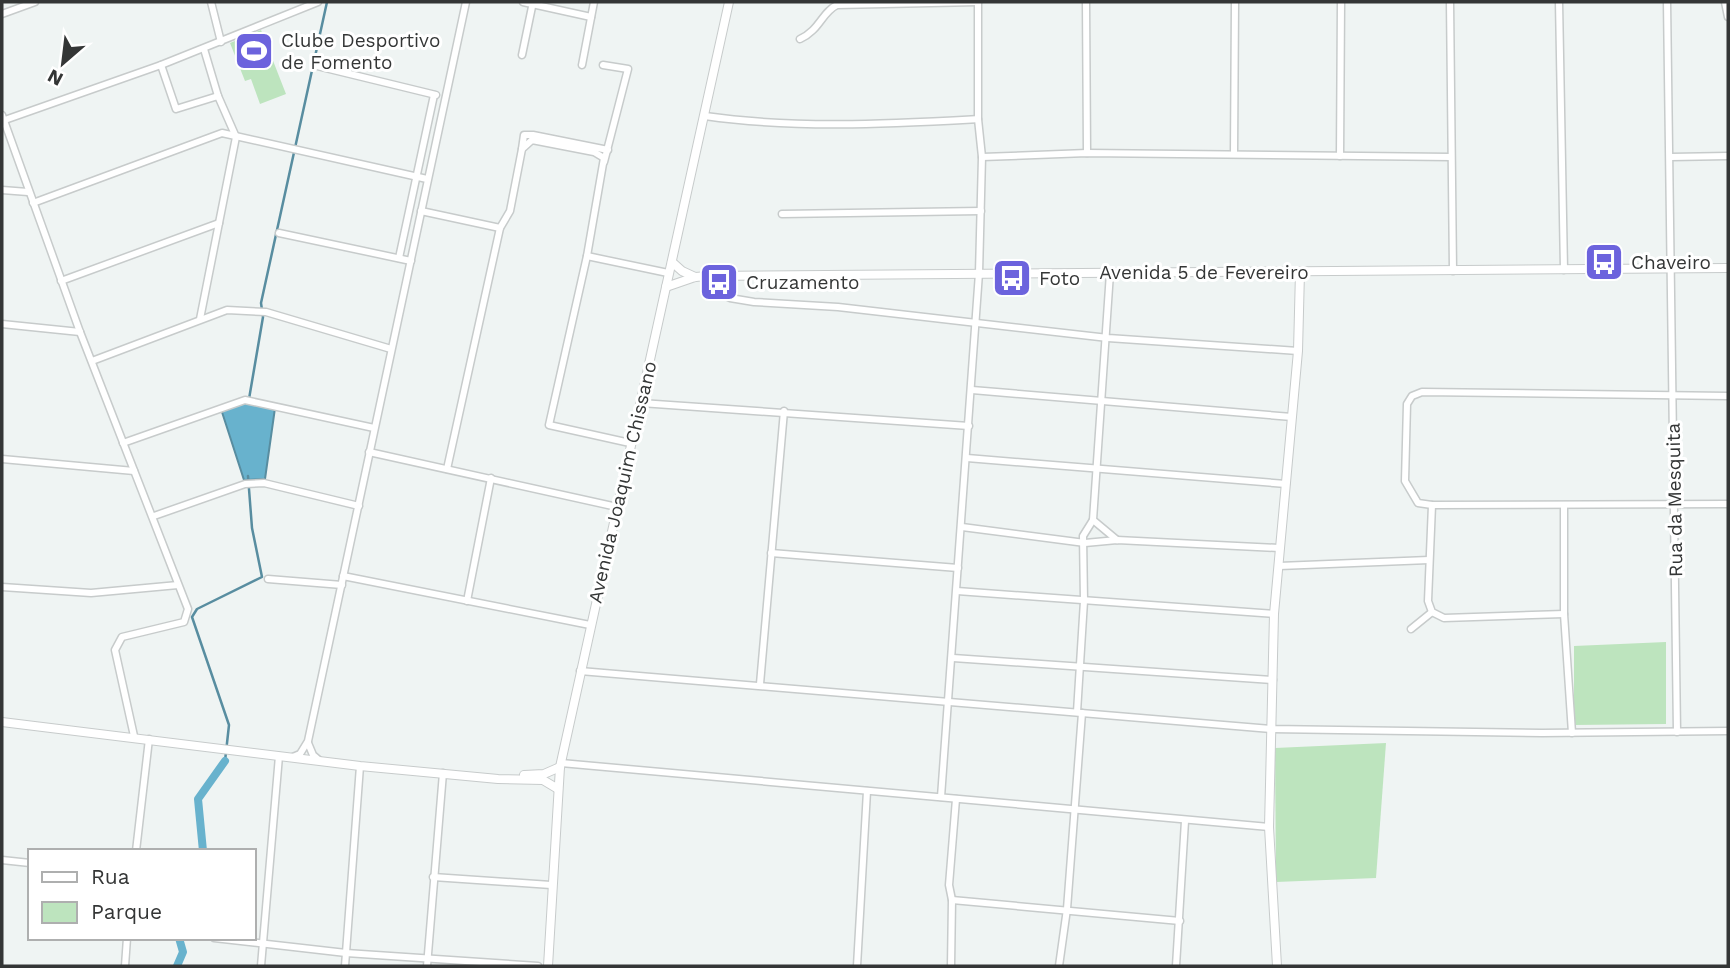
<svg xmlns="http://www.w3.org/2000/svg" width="1730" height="968" font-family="'Work Sans',sans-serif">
<rect width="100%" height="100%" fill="#eff4f3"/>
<!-- green -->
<g fill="#bde4be">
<polygon points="261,30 286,94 260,104 251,79 245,81 230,43"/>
<polygon points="1666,642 1666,724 1574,725 1574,646"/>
<polygon points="1386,743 1376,878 1276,882 1275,748"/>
</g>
<!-- water -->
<polygon fill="#68b2cd" stroke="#588da0" stroke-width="2" points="244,402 275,408 265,479 244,480 221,409"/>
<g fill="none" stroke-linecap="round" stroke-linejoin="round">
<!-- stream -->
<g stroke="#588da0" stroke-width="2.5">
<polyline points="249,399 263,317 261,303 327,2"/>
<polyline points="225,761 229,725 192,617 197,609 262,577 252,528 248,476"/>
</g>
<!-- canal -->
<g stroke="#68b2cd" stroke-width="8">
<polyline points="203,851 198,799 225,761"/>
<polyline points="177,966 183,952 179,938"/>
</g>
<!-- minor casing -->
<g stroke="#c7cbcb" stroke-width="9">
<g id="minor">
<polyline points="211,2 221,42"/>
<polyline points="523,2 591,17"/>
<polyline points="1086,2 1087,153"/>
<polyline points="1450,2 1453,271"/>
<polyline points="1559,2 1564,270"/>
<polyline points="1667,2 1677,732"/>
<polyline points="1725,2 1728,17"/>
<polyline points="2,14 35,2"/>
<path d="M800,39C820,30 822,12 837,5L978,2"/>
<polyline points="522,55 533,2"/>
<polyline points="161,65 176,109 218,96"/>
<polyline points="582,65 594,2"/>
<polyline points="603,65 628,69 604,162"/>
<polyline points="317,66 436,95"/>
<polyline points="2,115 80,332 188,609 184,622 122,637 115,650 134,736"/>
<path d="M705,116C797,129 886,124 978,119"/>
<polyline points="2,121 161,65 318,2"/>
<polyline points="522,149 524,135 533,135 608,150"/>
<polyline points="1234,154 1235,2"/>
<polyline points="1340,156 1341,2"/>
<polyline points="982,157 1087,153 1451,157"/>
<polyline points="1671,157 1728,156"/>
<polyline points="2,190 28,192"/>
<polyline points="33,203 222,133 427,179"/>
<polyline points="421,211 500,228"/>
<polyline points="782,214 981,211"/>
<polyline points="279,233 411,261"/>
<polyline points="587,256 668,273"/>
<polyline points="399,258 434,95"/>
<polyline points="1110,273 1093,520 1117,540"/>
<polyline points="708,276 712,290 730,298 754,302 838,307 1108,338 1298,351"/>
<polyline points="61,281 219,223"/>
<polyline points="200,319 236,137 218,96 204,49"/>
<polyline points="2,324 80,332"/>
<polyline points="92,361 227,310 266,312 391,349"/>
<polyline points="972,390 1292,417"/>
<polyline points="1728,396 1422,392 1412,396 1407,404 1405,481 1418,503 1432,505 1728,504"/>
<polyline points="641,403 969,426"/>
<polyline points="123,443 245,400 374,428"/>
<polyline points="369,452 617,507"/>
<polyline points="967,458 1286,484"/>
<polyline points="2,459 134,471"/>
<polyline points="447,469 500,228 510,211 522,149 532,140 594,152 604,158 587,256 549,425 630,443"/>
<polyline points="1432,505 1428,601 1432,612 1444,618 1564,614"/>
<polyline points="1564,506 1564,614 1572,733"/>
<polyline points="154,516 245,484 264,483 359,506"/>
<polyline points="962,527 1085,543 1117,540 1279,548"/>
<polyline points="771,553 958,568"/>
<polyline points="1279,566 1429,560"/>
<polyline points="343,576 590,625"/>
<polyline points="268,579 342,585"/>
<polyline points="2,587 91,593 178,585"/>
<polyline points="957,591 1274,614"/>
<polyline points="467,601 491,478"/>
<polyline points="1411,629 1432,612"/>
<polyline points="953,658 1273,680"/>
<polyline points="580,671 1271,729 1542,733 1728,731"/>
<polyline points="760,684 784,411"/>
<polyline points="1077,712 1084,601 1083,536 1093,520"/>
<polyline points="308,743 313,755 320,761"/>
<polyline points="293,757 300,754 308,741 466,2"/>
<polyline points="561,763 1269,827"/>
<polyline points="941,797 979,273 982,157 978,119 978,2"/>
<polyline points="136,851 149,739"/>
<polyline points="2,860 30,863"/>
<polyline points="433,877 551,885"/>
<polyline points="952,900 1180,921"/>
<polyline points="214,938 346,953 538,966"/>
<polyline points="125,966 127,938"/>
<polyline points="261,966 279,756"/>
<polyline points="345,966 360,766"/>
<polyline points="427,966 443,773"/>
<polyline points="857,966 867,791"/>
<polyline points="951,966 952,900 949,885 956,799"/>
<polyline points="1059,966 1067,909 1082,713"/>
<polyline points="1176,966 1185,821"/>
</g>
</g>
<!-- tertiary casing -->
<g stroke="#c7cbcb" stroke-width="10">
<g id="tertiary">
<polyline points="672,262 682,271 695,277"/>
<polyline points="666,287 695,277 708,276 1728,268"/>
<polyline points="2,722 360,766 498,779 543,780 558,789"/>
<polyline points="524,775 544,774 560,767"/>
<polyline points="548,966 560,767 729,2"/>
<polyline points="1277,966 1269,827 1274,614 1298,351 1300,272"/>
</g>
</g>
<!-- minor -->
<use href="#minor" stroke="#fff" stroke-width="6"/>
<!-- tertiary -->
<use href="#tertiary" stroke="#fff" stroke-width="8"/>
</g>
<!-- icons -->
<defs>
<g id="stadium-square" transform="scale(2.0125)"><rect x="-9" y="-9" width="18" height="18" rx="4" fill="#6c63dd" stroke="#fff"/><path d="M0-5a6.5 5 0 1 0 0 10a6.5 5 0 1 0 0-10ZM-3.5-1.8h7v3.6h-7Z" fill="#fff"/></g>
<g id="bus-square" transform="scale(2.0125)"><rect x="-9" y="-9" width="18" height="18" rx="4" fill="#6c63dd" stroke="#fff"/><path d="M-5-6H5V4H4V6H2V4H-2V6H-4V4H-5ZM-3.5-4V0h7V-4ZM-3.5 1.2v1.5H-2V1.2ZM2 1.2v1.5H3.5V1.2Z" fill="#fff"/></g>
</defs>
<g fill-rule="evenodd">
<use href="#stadium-square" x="254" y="51"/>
<use href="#bus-square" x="1604" y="262"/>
<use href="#bus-square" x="1012" y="278"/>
<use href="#bus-square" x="719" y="282"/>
</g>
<g text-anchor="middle" stroke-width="6" stroke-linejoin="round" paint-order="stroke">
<!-- poi labels -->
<g font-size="19" fill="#343636" stroke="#fff" text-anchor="start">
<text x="281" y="47">Clube Desportivo<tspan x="281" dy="22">de Fomento</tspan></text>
<text x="1631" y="269">Chaveiro</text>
<text x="1039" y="285">Foto</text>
<text x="746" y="289">Cruzamento</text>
</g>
<!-- street labels -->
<g font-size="19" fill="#343636" stroke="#fff">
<text x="1204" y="279">Avenida 5 de Fevereiro</text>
<text transform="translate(622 482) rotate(-77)" y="7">Avenida Joaquim Chissano</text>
<text transform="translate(1674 500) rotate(-91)" y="7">Rua da Mesquita</text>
</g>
</g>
<!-- border -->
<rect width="1730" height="968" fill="none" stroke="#343636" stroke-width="7"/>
<!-- legend -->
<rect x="28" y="849" width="228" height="91" fill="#ffffff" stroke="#aeafaf" stroke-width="2"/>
<rect x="42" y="872" width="35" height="10" fill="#ffffff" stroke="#aeafaf" stroke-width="2"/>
<text x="91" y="884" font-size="21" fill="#343636">Rua</text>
<rect x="42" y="902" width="35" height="21" fill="#bde4be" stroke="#aeafaf" stroke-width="2"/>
<text x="91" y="919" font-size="21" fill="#343636">Parque</text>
<!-- north arrow -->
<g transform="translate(63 63) rotate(208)" stroke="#ffffff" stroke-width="5" paint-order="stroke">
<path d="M0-5L12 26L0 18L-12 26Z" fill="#343636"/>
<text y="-10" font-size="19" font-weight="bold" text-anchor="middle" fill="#343636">N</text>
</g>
</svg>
